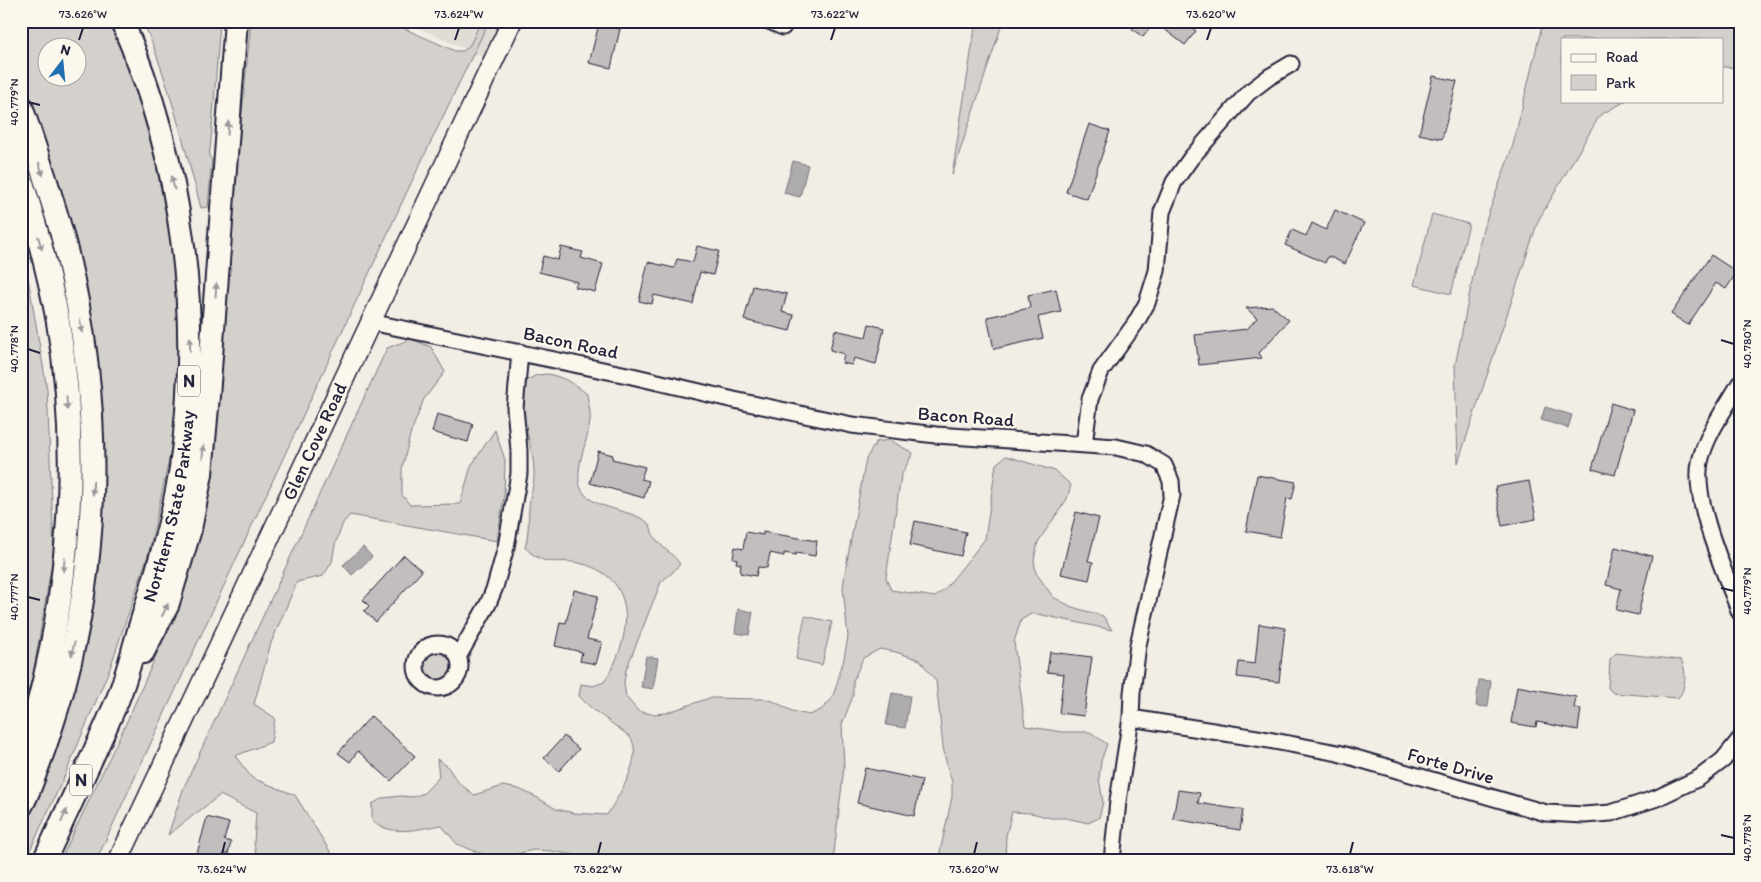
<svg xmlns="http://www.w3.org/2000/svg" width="1761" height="882" viewBox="0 0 1761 882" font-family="Itim,sans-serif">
  <rect width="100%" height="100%" fill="#f2eee5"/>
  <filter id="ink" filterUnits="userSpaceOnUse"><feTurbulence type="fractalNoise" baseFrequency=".02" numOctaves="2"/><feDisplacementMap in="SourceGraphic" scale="10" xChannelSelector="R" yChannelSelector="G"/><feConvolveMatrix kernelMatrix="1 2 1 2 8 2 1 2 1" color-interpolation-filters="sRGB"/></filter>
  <g filter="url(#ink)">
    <polygon fill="#e0dcd6" points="404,21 504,21 487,59"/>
    <g fill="#d4d1cc" stroke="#7b7a84" fill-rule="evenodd">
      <path d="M21,21H110L124,56L150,136L172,242L179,337L173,441L149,552L110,668L65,775L25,861H21V823L42,778L86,644L99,570L104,494L103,415L96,340L76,250L21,72ZM48,48H78V78H48Z"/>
      <path d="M143,21H220L211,141L209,157L212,159L208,207L201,208C184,145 169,81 143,21Z"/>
      <polygon points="251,21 387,21 455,51 463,51 470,45 481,21 489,21 412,181 96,861 60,861 127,721 162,642 185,571 233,204"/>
      <polygon points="976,21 1003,21 952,175"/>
      <polygon points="1543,21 1740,21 1740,68 1722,67 1722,39 1562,39 1562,101 1626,101 1600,115 1538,221 1458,463 1455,366 1482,232 1513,145"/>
      <polygon points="1432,214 1469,224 1451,294 1414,285"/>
      <polygon points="21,237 47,389 54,551 32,681 21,713"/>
      <polygon points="411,339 431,347 445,372 424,399 410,435 402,469 402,495 410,505 460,504 471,466 495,430 505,460 504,496 497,541 350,515 343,523 335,545 332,562 323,576 297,582 271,643 254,704 275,718 271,742 235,756 252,778 295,795 336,861 257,861 254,843 256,813 220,795 168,835 184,787 387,348"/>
      <path d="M548,374C563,377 575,384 587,394C588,403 591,412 590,421C588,441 577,461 579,481C582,511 631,507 648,523C652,526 651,532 654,536C661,548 673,553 680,564L673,572L661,582L626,670L624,683L626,697L638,711L652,714L666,713L709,698L762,699L773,701L792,711L809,715L821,710L831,700L835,690L839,676V671L843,663L848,637L843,588L845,572L866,459L876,442L889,440L913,453L901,476L886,578L891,590L935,597L945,589L985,539L996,464L1006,456L1055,471L1071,485L1067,499L1038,542L1034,560L1036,573L1053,597L1072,607L1103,616L1112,630L1033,613L1021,620L1014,642L1025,726L1062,732H1090L1107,744L1101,761L1099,778L1103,802L1099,818L1088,823L1066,818H1051L1031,813L1012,812L1006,836L1005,861H938L952,797V782L947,766L943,747L936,681L920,660L896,652L880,649L863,658L853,681V696L842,724L844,767L833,861H583L575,855L551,851L533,850L500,858L482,854L457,844L441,825C418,829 392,837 372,821V804L383,798L401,796L413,797L424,793L439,777L437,759L447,766L458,782L474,795L503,786L519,789L538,798L556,809L574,813L607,815C617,798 645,757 630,737C627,734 622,731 618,728C604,717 590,709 579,696L581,684L593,686L604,682C630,643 642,580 583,564C557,557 549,570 525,548C529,533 528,524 529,509C529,497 535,484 534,471C533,440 515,412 527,380L537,375Z"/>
      <polygon points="805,616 832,622 822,665 796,659"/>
      <circle cx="438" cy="666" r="15"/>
      <path d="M1616,653L1681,660C1687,670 1686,690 1678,698L1613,693L1608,688L1610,659Z"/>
    </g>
    <g fill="#aeabad" stroke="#76747f">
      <polygon points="793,161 808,165 800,197 784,193"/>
      <polygon points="1545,407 1572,415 1568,428 1541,420"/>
      <polygon points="363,547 372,557 352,575 343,565"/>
      <polygon points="738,609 753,612 749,635 735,633"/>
      <polygon points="646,656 658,658 653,689 641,687"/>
      <polygon points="1479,680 1491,681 1488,707 1476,706"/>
      <polygon points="892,693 910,696 905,728 886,725"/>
    </g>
    <g fill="#c2bebe" stroke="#22223b">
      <polygon points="1139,21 1182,21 1196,31 1185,45 1155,22 1143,37 1132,29"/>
      <polygon points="599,24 620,29 611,68 589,63"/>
      <polygon points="1433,76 1457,81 1442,139 1419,134"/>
      <polygon points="1089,124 1110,131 1087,199 1066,192"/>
      <polygon points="1335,210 1364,223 1345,264 1328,256 1325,263 1285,245 1292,230 1306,236 1312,223 1326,230"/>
      <polygon points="697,246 719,251 713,275 700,272 693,304 654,295 652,304 639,301 648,262 674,268 677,259 693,262"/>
      <polygon points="561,247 583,252 581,258 603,264 595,292 575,287 577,282 539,272 543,256 558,260"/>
      <polygon points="1711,255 1737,272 1726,289 1716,283 1688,325 1671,314"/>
      <polygon points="753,286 787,294 782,312 794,315 790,331 744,320"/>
      <polygon points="1056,289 1061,312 1038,317 1043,338 994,349 987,317 1030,308 1028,295"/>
      <polygon points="1272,306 1289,320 1259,353 1262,358 1199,365 1195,335 1247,329 1257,318 1246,308"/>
      <polygon points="869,324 884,328 876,364 854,358 852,365 842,363 844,354 830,350 835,330 866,337"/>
      <polygon points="1611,403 1633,410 1615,475 1592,469"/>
      <polygon points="437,414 473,424 468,442 432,432"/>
      <polygon points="598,451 613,455 612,459 645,467 641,479 649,481 644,498 590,483"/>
      <polygon points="1257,475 1296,482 1292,499 1287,498 1280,537 1246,531"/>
      <polygon points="1529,481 1536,519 1502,526 1495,487"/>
      <polygon points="1076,512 1099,518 1088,561 1093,562 1089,580 1061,574"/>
      <polygon points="915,521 966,532 961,556 910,545"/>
      <polygon points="746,532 763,535 763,532 817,541 815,556 796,553 796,555 784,553 784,556 770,553 767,568 758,567 756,576 740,573 741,564 736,563 737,559 733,558 735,547 743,549"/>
      <polygon points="1615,547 1652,556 1638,615 1616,610 1621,589 1606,585"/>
      <polygon points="404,555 422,571 376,622 364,611 369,606 363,600"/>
      <polygon points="574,590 598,596 587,639 602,642 596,664 580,661 582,652 555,646 560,622 566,623"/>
      <polygon points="1259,624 1285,628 1279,682 1237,677 1239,662 1255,664"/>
      <polygon points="1050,652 1092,657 1084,716 1059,713 1064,674 1047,672"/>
      <polygon points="1517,686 1576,697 1574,708 1581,709 1578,730 1537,722 1536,727 1511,723"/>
      <polygon points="371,716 415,756 391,781 358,751 350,762 338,753"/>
      <polygon points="564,736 579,749 559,771 544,758"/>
      <polygon points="865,768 922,780 914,816 857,803"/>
      <polygon points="1178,790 1200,793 1198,803 1243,810 1240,830 1173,819"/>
      <polygon points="207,817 229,823 224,840 231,842 228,854 224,854 222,861 195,861"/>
    </g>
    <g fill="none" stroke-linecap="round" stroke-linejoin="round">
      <defs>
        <g id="minor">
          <polyline points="769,21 783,27"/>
          <polyline points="370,322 632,376 734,400 852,425 936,435 1116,447 1146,454 1164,465 1171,481 1172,495 1138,645 1132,693 1131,718 1118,801 1112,861"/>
          <path d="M1740,383C1726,408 1706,434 1700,462C1692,501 1726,575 1740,613"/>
          <polyline points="1084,444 1090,399 1101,371 1135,324 1147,303 1157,271 1162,212 1174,182 1191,158 1248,93 1269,77 1291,64"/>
          <circle cx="438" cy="666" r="22"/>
          <polyline points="458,657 488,604 495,587 506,547 519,474 519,450 515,408 520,352"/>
          <polyline points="1131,718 1263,739 1338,753 1546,813 1584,815 1611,813 1657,798 1699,778 1723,760 1740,739"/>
        </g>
        <polyline id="major" points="118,861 512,21"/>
        <g id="highway">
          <path d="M21,106C37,155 55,204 67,254C101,395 102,545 64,685C56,713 47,741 37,768C32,781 28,795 21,806"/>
          <path d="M21,179C36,226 49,273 58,322C83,469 67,622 21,763"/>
          <polyline points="143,652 167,606 190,529 201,474 208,396 236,21"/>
          <path id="s1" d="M44,861C68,808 94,755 117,701C128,674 134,645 143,617C158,569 173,519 181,468C202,317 183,162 122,21"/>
        </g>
      </defs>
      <use href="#minor" stroke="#22223b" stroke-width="19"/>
      <use href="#major" stroke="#22223b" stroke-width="22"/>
      <use href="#highway" stroke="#22223b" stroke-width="26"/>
      <use href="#minor" stroke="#fbf7ec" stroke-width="15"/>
      <use href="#major" stroke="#fbf7ec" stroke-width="19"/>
      <use href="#highway" stroke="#fbf7ec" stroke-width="22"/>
    </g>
    <defs><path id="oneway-solid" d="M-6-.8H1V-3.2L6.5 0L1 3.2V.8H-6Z" transform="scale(1.25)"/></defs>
    <g fill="#99979c">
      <use href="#oneway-solid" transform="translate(228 128) rotate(-86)"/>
      <use href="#oneway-solid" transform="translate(41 169) rotate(72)"/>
      <use href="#oneway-solid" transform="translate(173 183) rotate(-103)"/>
      <use href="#oneway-solid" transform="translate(40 243) rotate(74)"/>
      <use href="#oneway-solid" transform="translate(216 290) rotate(-86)"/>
      <use href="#oneway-solid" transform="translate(81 326) rotate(81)"/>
      <use href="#oneway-solid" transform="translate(190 344) rotate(-90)"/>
      <use href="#oneway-solid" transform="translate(67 403) rotate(86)"/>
      <use href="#oneway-solid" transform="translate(203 452) rotate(-84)"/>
      <use href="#oneway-solid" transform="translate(93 488) rotate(90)"/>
      <use href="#oneway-solid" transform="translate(64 565) rotate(96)"/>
      <use href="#oneway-solid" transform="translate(165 610) rotate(-64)"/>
      <use href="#oneway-solid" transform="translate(73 649) rotate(102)"/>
      <use href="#oneway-solid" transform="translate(64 816) rotate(-66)"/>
    </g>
  </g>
  <path fill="none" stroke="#22223b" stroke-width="2" d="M79,40L83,28M455,40L459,28M831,40L835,28M1207,40L1211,28M28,102L40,105M1721,340L1734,344M28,349L40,353M1721,588L1734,591M28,597L40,600M1721,835L1734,838M222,854L225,842M598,854L601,842M974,854L977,842M1350,854L1353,842"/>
  <g text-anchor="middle" stroke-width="4.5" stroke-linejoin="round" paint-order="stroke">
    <g fill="#fbf7ec" stroke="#636270" stroke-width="1">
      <rect x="178" y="365.5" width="22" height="31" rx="4"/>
      <rect x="70" y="764.5" width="22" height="31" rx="4"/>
    </g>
    <g font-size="18" font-weight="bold" fill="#22223b">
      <text x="189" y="387">N</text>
      <text x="81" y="786">N</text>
    </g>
    <g font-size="19" fill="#22223b" stroke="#fbf7ec">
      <text transform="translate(571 342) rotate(12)" y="7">Bacon Road</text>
      <text transform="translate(966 416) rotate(4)" y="7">Bacon Road</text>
      <text transform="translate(314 441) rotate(-65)" y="7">Glen Cove Road</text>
      <text dy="7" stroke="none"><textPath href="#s1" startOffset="378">Northern State Parkway</textPath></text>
      <text transform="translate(1451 765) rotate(16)" y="7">Forte Drive</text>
    </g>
  </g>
  <rect width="1761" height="882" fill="none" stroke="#fbf7ec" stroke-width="55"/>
  <rect x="1561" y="38" width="162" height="65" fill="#fbf7ec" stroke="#a4a2a5"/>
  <rect x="1571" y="54" width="25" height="8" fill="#fbf7ec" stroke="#a4a2a5"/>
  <text x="1606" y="62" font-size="15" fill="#22223b">Road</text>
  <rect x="1571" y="75" width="25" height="15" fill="#d4d1cc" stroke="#a4a2a5"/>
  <text x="1606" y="88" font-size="15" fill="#22223b">Park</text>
  <g transform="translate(62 62) rotate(16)"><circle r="24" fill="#fbf7ec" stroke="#a4a2a5"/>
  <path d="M0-4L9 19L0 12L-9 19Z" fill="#1f6fb2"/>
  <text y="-8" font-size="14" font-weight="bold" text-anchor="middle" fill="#22223b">N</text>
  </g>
  <rect x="28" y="28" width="1706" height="826" fill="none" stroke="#22223b" stroke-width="2"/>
  <g font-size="12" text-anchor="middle" fill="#22223b">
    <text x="83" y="18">73.626°W</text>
    <text x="459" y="18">73.624°W</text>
    <text x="835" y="18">73.622°W</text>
    <text x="1211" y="18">73.620°W</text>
    <text transform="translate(14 102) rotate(-90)" y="4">40.779°N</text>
    <text transform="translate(1747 344) rotate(-90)" y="4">40.780°N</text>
    <text transform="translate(14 349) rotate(-90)" y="4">40.778°N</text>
    <text transform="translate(1747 591) rotate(-90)" y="4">40.779°N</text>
    <text transform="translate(14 597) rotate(-90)" y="4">40.777°N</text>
    <text transform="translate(1747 838) rotate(-90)" y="4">40.778°N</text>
    <text x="222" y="873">73.624°W</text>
    <text x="598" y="873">73.622°W</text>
    <text x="974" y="873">73.620°W</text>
    <text x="1350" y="873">73.618°W</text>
  </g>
</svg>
